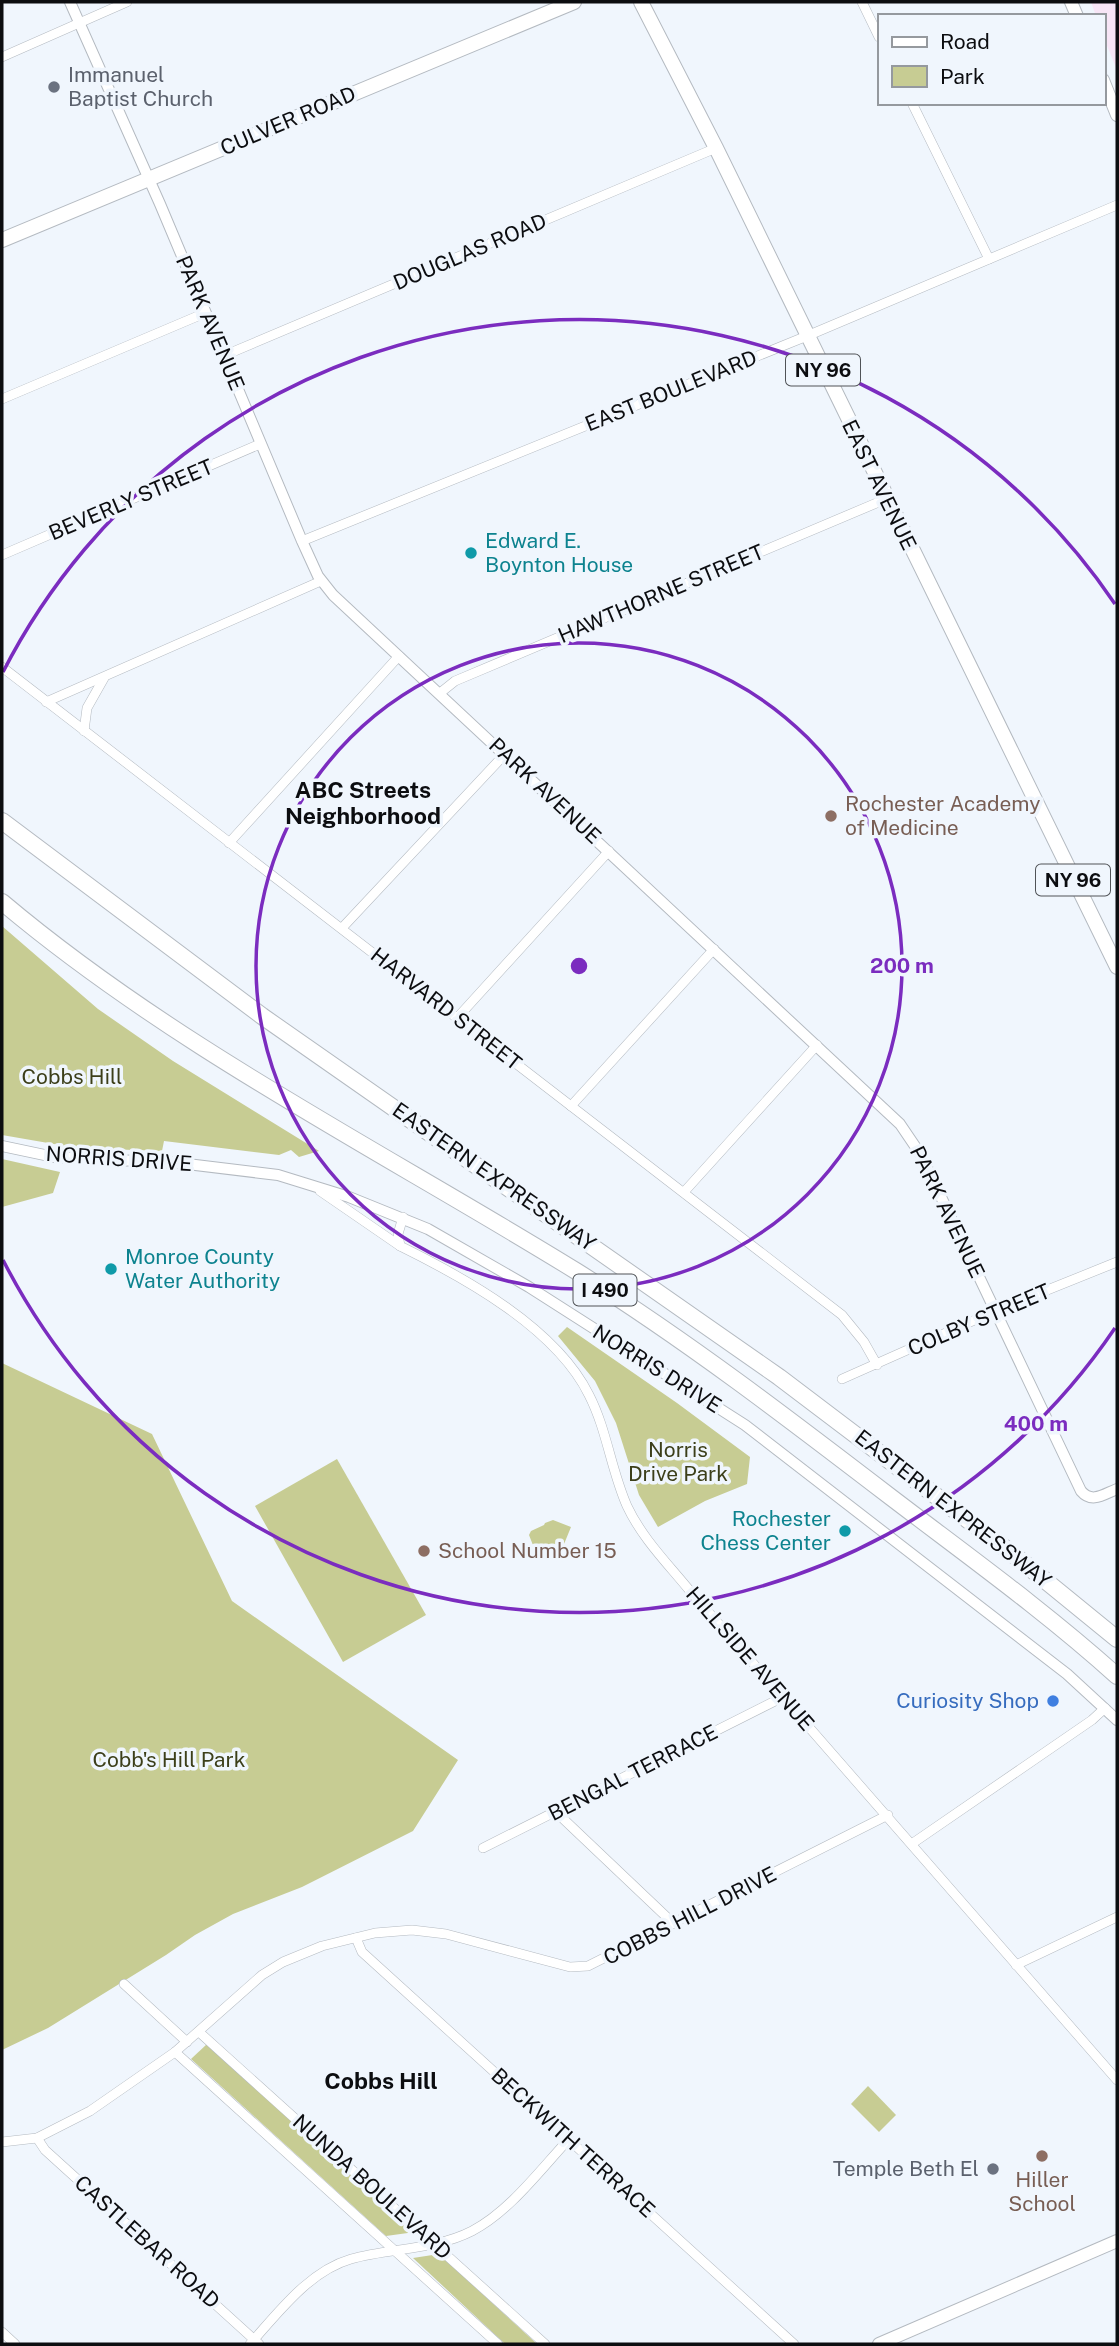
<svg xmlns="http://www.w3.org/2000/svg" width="1119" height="2346" viewBox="0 0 1119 2346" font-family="'Public Sans',sans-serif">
  <rect width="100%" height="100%" fill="#f0f6fd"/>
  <polygon fill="#f7e5f6" points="1091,2 1117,2 1117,70 1103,36 1103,16 1096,16"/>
  <g fill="#c7cc93">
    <polygon points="2,926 98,1009 173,1061 319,1151 299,1157 291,1150 279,1155 164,1141 162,1151 77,1148 2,1135"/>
    <polygon points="2,1159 60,1172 53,1193 2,1207"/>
    <polygon points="567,1327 677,1403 750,1457 747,1484 705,1501 658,1527 639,1495 616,1423 595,1381 558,1336"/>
    <polygon points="2,1363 152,1434 232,1601 458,1760 413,1831 302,1887 233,1914 195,1935 166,1955 48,2028 2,2050"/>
    <polygon points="337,1459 426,1615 343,1662 255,1506"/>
    <polygon points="553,1520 571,1527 562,1549 541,1560 538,1558 529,1535 531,1531 544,1525 545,1523"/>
    <polygon points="207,2044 415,2232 386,2236 191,2059"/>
    <polygon points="868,2086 896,2115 879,2132 851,2104"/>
    <polygon points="439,2254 537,2344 505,2344 413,2258"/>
  </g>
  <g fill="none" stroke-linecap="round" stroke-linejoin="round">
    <defs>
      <g id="minor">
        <polyline points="862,2 879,37"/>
        <polyline points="2,57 127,2"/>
        <polyline points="912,103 989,259"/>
        <polyline points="223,356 716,148"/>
        <polyline points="2,399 205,313"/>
        <polyline points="302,541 807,336 1117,205"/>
        <polyline points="2,555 260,444"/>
        <polyline points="2,667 842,1315 864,1342 877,1365"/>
        <polyline points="440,693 455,681 886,499"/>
        <polyline points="46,702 321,581"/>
        <polyline points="84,731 87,708 104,678"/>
        <polyline points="229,843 399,656"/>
        <polyline points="342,928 505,754"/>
        <polyline points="457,1018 609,851"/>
        <polyline points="571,1106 714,949"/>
        <polyline points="320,1191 400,1246"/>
        <polyline points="684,1192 817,1045"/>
        <path d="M403,1217L398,1234L400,1246C465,1278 556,1328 589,1395C607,1430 611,1470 627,1506C642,1538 668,1564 690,1591L1117,2080"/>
        <polyline points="842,1379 995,1311 1117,1262"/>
        <polyline points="556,1812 674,1924"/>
        <polyline points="913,1843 1092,1720 1105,1708"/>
        <polyline points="483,1848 783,1697"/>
        <polyline points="356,1938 362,1952 794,2344"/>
        <polyline points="1016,1965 1117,1917"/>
        <polyline points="124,1984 187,2042"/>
        <polyline points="199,2032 545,2344"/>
        <polyline points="175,2052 498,2344"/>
        <polyline points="37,2138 45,2150 259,2344"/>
        <polyline points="2,2142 37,2138 90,2111 175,2052 262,1975 283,1962 322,1946 375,1933 412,1930 446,1934 570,1967 588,1966 888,1815"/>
        <polyline points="2,2332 15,2344"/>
        <path d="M250,2344C278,2313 309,2271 351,2259C390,2248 435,2250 472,2231C510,2211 540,2170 569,2139"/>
      </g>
      <g id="tertiary">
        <path d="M70,2L160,204L302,541L318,576L333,595L900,1124L921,1155L1081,1491C1092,1504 1104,1494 1117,1489"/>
        <polyline points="2,1146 54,1157 179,1163 278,1175 349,1197 428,1229 529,1287 745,1425 1067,1674 1117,1720"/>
      </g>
      <g id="secondary">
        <polyline points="1071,2 1077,16"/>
        <polyline points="1103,80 1117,115"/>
        <polyline points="879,2344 1117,2241"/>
      </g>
      <g id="primary">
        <polyline points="641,2 716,148 1117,967"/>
        <polyline points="2,240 574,2"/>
      </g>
      <g id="motorway">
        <polyline points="2,821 262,1016 779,1377 1014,1555 1117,1639"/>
        <path d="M2,902C174,1047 385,1153 576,1271C686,1340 789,1419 892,1498C968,1556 1046,1612 1117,1676"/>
      </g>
    </defs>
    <use href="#minor" stroke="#b4bac1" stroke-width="10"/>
    <use href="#tertiary" stroke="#b4bac1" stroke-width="12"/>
    <use href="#secondary" stroke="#b4bac1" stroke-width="14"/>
    <use href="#primary" stroke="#b4bac1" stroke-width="16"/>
    <use href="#motorway" stroke="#b4bac1" stroke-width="18"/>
    <use href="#minor" stroke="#fff" stroke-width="9"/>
    <use href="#tertiary" stroke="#fff" stroke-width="10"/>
    <use href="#secondary" stroke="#fff" stroke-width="12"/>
    <use href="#primary" stroke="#fff" stroke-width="14"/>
    <use href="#motorway" stroke="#fff" stroke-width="16"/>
  </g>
  <g fill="none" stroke="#7b2cbf" stroke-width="3.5">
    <circle cx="579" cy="966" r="323"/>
    <path d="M1115 1328A647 647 0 0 1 3 1260M3 672A647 647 0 0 1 1115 604"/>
  </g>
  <g fill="#6b7280" stroke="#f0f6fd" stroke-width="2.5">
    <circle cx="54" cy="87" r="7"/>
    <circle cx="993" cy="2169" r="7"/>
  </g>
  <g fill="#0f9aa8" stroke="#f0f6fd" stroke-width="2.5">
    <circle cx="471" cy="553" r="7"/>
    <circle cx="111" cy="1269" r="7"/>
    <circle cx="845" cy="1531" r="7"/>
  </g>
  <g fill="#8d6e63" stroke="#f0f6fd" stroke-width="2.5">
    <circle cx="831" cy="816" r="7"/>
    <circle cx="424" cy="1551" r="7"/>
    <circle cx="1042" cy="2156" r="7"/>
  </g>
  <circle fill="#3f7fe0" stroke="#f0f6fd" stroke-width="2.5" cx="1053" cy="1701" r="7"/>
  <g text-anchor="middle" stroke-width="7" stroke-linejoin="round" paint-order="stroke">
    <g fill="#f0f6fd" stroke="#505357" stroke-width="2">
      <rect x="786" y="354.5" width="74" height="31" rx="5"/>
      <rect x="1036" y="864.5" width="74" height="31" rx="5"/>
      <rect x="573.5" y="1274.5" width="63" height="31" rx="5"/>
    </g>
    <g font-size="19" font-weight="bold" fill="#0c0d10">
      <text x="823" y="377">NY 96</text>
      <text x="1073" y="887">NY 96</text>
      <text x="605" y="1297">I 490</text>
    </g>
    <g font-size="21" fill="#5b616d" stroke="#f0f6fd" text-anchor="start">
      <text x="68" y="82">Immanuel<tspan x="68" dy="24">Baptist Church</tspan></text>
      <text x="979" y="2176" text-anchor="end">Temple Beth El</text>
    </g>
    <g font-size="21" fill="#0c0d10" stroke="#f0f6fd">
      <text transform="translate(288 121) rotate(-23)" y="7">CULVER ROAD</text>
      <text transform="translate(470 252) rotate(-23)" y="7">DOUGLAS ROAD</text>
      <text transform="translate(210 323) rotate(67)" y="7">PARK AVENUE</text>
      <text transform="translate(671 391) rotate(-22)" y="7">EAST BOULEVARD</text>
      <text transform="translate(879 485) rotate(64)" y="7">EAST AVENUE</text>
      <text transform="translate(131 500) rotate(-23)" y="7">BEVERLY STREET</text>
      <text transform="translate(661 594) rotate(-23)" y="7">HAWTHORNE STREET</text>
      <text transform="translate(545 791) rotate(43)" y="7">PARK AVENUE</text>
      <text transform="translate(446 1009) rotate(38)" y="7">HARVARD STREET</text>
      <text transform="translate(119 1159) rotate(4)" y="7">NORRIS DRIVE</text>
      <text transform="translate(494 1177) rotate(35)" y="7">EASTERN EXPRESSWAY</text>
      <text transform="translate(947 1212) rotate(64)" y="7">PARK AVENUE</text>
      <text transform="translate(979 1320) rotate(-23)" y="7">COLBY STREET</text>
      <text transform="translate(657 1369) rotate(32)" y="7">NORRIS DRIVE</text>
      <text transform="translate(953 1509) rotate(38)" y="7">EASTERN EXPRESSWAY</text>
      <text transform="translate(750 1659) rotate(49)" y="7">HILLSIDE AVENUE</text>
      <text transform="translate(633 1773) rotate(-27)" y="7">BENGAL TERRACE</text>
      <text transform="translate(690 1916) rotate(-27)" y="7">COBBS HILL DRIVE</text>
      <text transform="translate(573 2143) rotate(42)" y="7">BECKWITH TERRACE</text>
      <text transform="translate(372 2187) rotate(42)" y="7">NUNDA BOULEVARD</text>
      <text transform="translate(147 2242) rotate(42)" y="7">CASTLEBAR ROAD</text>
    </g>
    <g font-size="21" fill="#0d838f" stroke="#f0f6fd" text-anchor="start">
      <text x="485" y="548">Edward E.<tspan x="485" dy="24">Boynton House</tspan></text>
      <text x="125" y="1264">Monroe County<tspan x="125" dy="24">Water Authority</tspan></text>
      <text x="831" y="1526" text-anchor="end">Rochester<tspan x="831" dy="24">Chess Center</tspan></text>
    </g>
    <g font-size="21" fill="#785e54" stroke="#f0f6fd" text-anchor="start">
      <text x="845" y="811">Rochester Academy<tspan x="845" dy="24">of Medicine</tspan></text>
      <text x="438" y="1558">School Number 15</text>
      <text x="1042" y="2187" text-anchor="middle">Hiller<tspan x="1042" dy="24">School</tspan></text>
    </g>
    <g font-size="21" fill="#3c3f1a" stroke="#f0f6fd">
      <text x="72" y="1084">Cobbs Hill</text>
      <text x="678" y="1457">Norris<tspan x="678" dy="24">Drive Park</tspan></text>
      <text x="169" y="1767">Cobb's Hill Park</text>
    </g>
    <g font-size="21" fill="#366cbe" stroke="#f0f6fd" text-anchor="end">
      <text x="1039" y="1708">Curiosity Shop</text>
    </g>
    <g font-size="23" font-weight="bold" fill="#0c0d10" stroke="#f0f6fd">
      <text x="363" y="798">ABC Streets<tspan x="363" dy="26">Neighborhood</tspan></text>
      <text x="381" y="2089">Cobbs Hill</text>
    </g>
  </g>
  <circle cx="579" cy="966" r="10" fill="#7b2cbf" stroke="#f0f6fd" stroke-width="3.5"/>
  <g font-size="21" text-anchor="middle" font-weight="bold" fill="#7b2cbf" stroke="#f0f6fd" stroke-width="7" stroke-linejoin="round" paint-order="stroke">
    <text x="902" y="973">200 m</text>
    <text x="1036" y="1431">400 m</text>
  </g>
  <rect width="1119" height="2346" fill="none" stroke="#0c0d10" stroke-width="7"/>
  <rect x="878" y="14" width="228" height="91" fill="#f0f6fd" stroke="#95999e" stroke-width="2"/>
  <rect x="892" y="37" width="35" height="10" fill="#ffffff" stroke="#95999e" stroke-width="2"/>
  <text x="940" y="49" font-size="21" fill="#0c0d10">Road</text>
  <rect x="892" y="66" width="35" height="21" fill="#c7cc93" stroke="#95999e" stroke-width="2"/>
  <text x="940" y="84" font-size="21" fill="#0c0d10">Park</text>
</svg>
